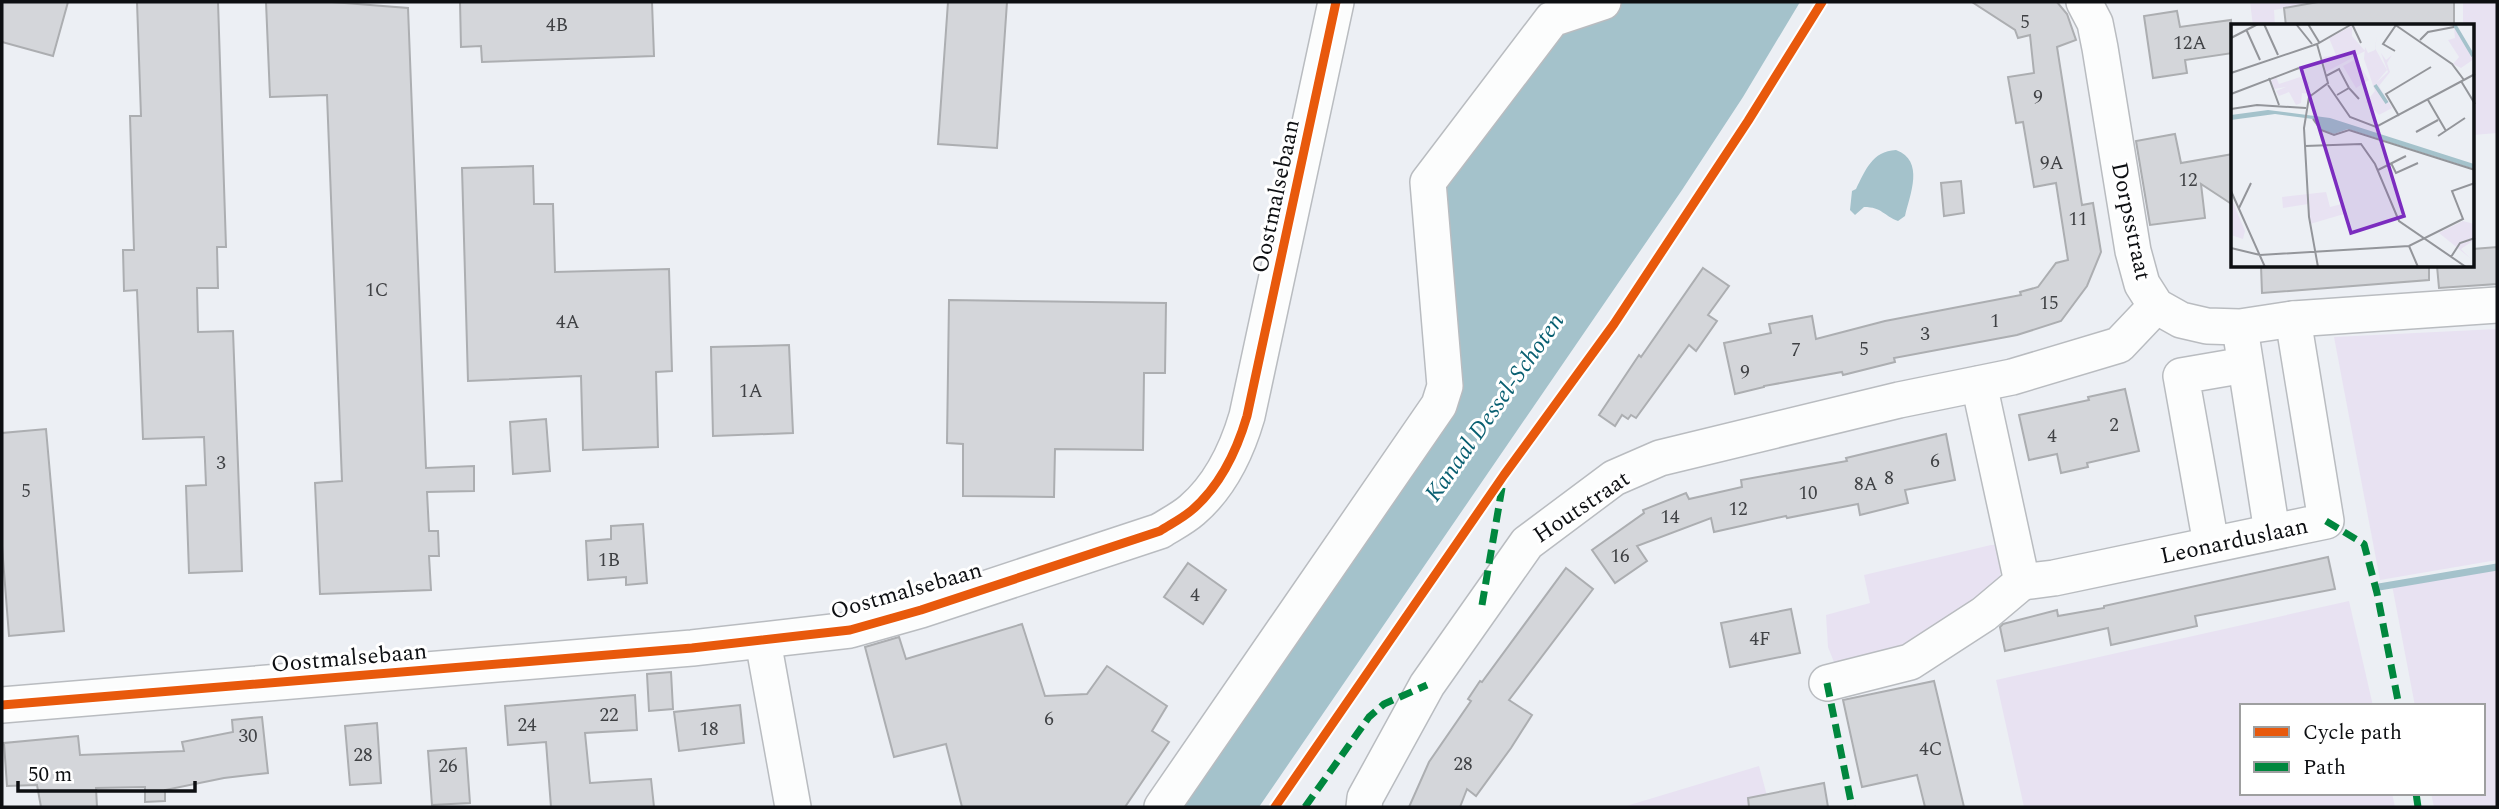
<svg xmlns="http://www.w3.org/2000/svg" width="2499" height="809" viewBox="0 0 2499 809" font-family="Spectral,serif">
  <rect width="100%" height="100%" fill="#eceff4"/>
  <g fill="#e8e2f2">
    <polygon points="2250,2 2317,2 2274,10 2275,26 2253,26"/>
    <polygon points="2463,2 2497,2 2497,133 2473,135 2473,26 2463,26"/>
    <polygon points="2497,329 2497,560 2380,580 2334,337"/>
    <polygon points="1991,545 1997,545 2011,571 2000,571 2001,589 1908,651 1840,665 1834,662 1828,647 1826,615 1870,603 1864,575"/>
    <polygon points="2497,567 2497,807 2434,807 2431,793 2483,793 2483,706 2415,706 2392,585"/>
    <polygon points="2349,601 2373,706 2242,706 2242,793 2392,793 2395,807 2024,807 1996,680"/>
    <polygon points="1759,766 1770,807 1623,807"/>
  </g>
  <g fill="#a4c2cb">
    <polygon points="1623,2 1800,2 1743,97 1682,190 1259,807 1171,807 1453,394 1439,179 1556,24"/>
    <path d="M1896,150C1925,161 1910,194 1905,216L1898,221C1884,216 1882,207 1864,207L1855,215L1850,210L1852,191L1856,189C1865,171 1872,151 1896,150Z"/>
  </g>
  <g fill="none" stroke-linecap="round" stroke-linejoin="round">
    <polyline stroke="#a4c2cb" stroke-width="7" points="2379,587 2497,567"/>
  </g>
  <g fill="#d4d6da" stroke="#acaeb1" stroke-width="2">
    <polygon points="2,2 68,2 53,56 2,42"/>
    <polygon points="137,2 218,2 226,247 217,247 218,288 197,288 198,332 233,331 242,571 189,573 186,486 206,485 204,437 143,439 137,290 124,291 123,250 134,250 130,116 141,116"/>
    <polygon points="266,2 332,2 408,8 426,468 474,466 474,491 427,492 429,531 438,531 439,556 429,556 431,590 320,594 315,483 342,481 327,95 270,97"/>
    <polygon points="460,2 652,2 654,56 482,62 481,46 461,47"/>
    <polygon points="948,2 1007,2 997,148 938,144"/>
    <polygon points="1972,2 2057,2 2067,14 2076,40 2057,47 2082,205 2093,203 2101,252 2087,286 2061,321 2017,335 1894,358 1895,362 1843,375 1842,372 1764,386 1764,387 1735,394 1724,343 1771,333 1769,324 1812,316 1816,339 1885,321 2021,295 2020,292 2038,287 2056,263 2068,260 2056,183 2034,187 2023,122 2016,123 2008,77 2034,73 2030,35 2018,38 2015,30"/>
    <polygon points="2318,2 2454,2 2454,26 2286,26 2284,8"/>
    <polygon points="2177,11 2180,27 2231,20 2233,53 2185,60 2187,73 2153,78 2144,16"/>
    <polygon points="2175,134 2181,163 2233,154 2233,205 2201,184 2205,218 2150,225 2136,141"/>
    <polygon points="533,166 534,204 553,204 555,272 669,269 672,371 656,372 658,447 583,450 581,376 468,381 462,168"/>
    <polygon points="1961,181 1964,213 1944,216 1941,183"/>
    <polygon points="2497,247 2497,284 2439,288 2437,266 2473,266 2473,249"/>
    <polygon points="2261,266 2429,266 2429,280 2262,293"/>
    <polygon points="1703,268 1729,286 1708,315 1717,321 1696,351 1689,345 1636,418 1631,415 1628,419 1622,415 1615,426 1599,415 1639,355 1641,357"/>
    <polygon points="949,300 1166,303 1165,373 1144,373 1143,450 1055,449 1054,497 963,496 963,444 947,443"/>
    <polygon points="789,345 793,433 713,436 711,347"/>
    <polygon points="2125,389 2139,451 2087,463 2088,467 2061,473 2057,454 2029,460 2019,415 2089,400 2088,397"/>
    <polygon points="546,419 550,471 513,474 510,422"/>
    <polygon points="46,429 64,631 9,636 2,546 2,433"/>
    <polygon points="1946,434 1955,480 1905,490 1908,503 1860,515 1858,504 1787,518 1786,516 1714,532 1711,518 1637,546 1647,561 1615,583 1592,550 1644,513 1643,510 1686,493 1689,499 1742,487 1741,480 1847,461 1846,458"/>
    <polygon points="643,524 647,583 626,585 626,577 588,580 586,541 611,539 611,526"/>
    <polygon points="2328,557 2335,589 2195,616 2197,626 2111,645 2108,628 2005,651 2000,627 2003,624 2057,610 2058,616 2104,608 2104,606"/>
    <polygon points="1188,563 1226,590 1203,624 1164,597"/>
    <polygon points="1566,568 1593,589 1509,700 1532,715 1511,748 1476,796 1467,789 1460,807 1409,807 1429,762 1471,701 1468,699 1480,681 1482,682"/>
    <polygon points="1791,609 1800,653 1730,667 1721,623"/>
    <polygon points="1022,624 1045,696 1087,694 1107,666 1167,706 1152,731 1169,742 1125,807 962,807 946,744 894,757 865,647 899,637 906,659"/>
    <polygon points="671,672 673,709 649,711 647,674"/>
    <polygon points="1934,681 1964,807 1925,807 1917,775 1862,787 1843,700"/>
    <polygon points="635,695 637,730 585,733 590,783 651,779 654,807 551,807 546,742 508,745 505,706"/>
    <polygon points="740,705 744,743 679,751 674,712"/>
    <polygon points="262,717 268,773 224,778 165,790 165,801 145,802 145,787 96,788 97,807 41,807 37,785 7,786 4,743 78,736 80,755 184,751 182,742 233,732 232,720"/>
    <polygon points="377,723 381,783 350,785 345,726"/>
    <polygon points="466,748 470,803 432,805 428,751"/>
    <polygon points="1824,783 1828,807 1749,807 1748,798"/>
  </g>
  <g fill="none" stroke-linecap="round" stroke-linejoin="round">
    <defs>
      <g id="minor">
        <polyline points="2084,2 2095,23 2100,48 2133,251 2142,284 2156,306 2181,320 2207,326 2240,327 2293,319 2497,305"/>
        <polyline points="2242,341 2272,532"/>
        <polyline points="2211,544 2181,376 2245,365"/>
        <polyline points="2022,582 2054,578 2326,521 2293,319"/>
        <polyline points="763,641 793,807"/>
        <polyline points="1827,683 1910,662 1984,614 2022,582 1979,384"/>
        <path d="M2,705L692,648L850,630L921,610L1160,531C1171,524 1183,518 1192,510C1220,486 1237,450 1247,416L1336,2"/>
        <polyline points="1162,807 1439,405 1445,386 1428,182 1552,19 1603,2"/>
        <polyline points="1364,807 1365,798 1427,685 1527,543 1614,478 1660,458 1899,400 2012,377 2119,345 2156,306"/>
      </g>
    </defs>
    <use href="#minor" stroke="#b9bcc0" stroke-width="38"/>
    <use href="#minor" stroke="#fcfdfd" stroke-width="35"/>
    <g stroke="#00873e" stroke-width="7" stroke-dasharray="14 7" stroke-linecap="butt">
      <polyline points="2326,521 2364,544 2377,593 2399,706"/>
      <polyline points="1482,605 1503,482"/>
      <polyline points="1827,683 1852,807"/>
      <polyline points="2416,793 2418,807"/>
      <polyline points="1305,807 1369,717 1384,704 1427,685"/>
    </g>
    <defs>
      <g id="cycleway">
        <path d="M2,705L692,648L850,630L921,610L1160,531C1171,524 1183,518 1192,510C1220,486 1237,450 1247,416L1336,2"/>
        <polyline points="1275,807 1504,475 1614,324 1748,121 1822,2"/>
      </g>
    </defs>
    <use href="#cycleway" stroke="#fff" stroke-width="13"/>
    <use href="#cycleway" stroke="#e8590c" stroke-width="9"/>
  </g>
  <g text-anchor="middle" stroke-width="6" stroke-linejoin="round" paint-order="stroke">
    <g font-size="19" fill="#3f4144">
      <text x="2025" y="28">5</text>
      <text x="557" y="31">4B</text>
      <text x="2190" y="49">12A</text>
      <text x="2038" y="103">9</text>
      <text x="2052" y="169">9A</text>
      <text x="2188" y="186">12</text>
      <text x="2078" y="225">11</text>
      <text x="377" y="296">1C</text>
      <text x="2049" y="309">15</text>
      <text x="1995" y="327">1</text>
      <text x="568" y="328">4A</text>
      <text x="1925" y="340">3</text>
      <text x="1864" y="355">5</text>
      <text x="1796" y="356">7</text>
      <text x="1745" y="378">9</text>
      <text x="751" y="397">1A</text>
      <text x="2114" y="431">2</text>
      <text x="2052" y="442">4</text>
      <text x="1935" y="467">6</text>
      <text x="221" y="469">3</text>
      <text x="1889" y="484">8</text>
      <text x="1866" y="490">8A</text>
      <text x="26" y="497">5</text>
      <text x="1808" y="499">10</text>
      <text x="1738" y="515">12</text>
      <text x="1670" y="523">14</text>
      <text x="1620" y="562">16</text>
      <text x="609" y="566">1B</text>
      <text x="1195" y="601">4</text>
      <text x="1760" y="645">4F</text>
      <text x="609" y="721">22</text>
      <text x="1049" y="725">6</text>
      <text x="527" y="731">24</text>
      <text x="709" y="735">18</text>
      <text x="248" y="742">30</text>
      <text x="1931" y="755">4C</text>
      <text x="363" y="761">28</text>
      <text x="1463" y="770">28</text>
      <text x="448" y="772">26</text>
    </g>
    <g font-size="23" fill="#0d0f12" stroke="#fff">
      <text transform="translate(1275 196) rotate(-78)" y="8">Oostmalsebaan</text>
      <text transform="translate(2132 221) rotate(78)" y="8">Dorpsstraat</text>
      <text transform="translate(1581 506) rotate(-34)" y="8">Houtstraat</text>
      <text transform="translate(2234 540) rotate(-12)" y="8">Leonarduslaan</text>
      <text transform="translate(906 590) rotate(-16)" y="8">Oostmalsebaan</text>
      <text transform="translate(349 657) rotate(-5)" y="8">Oostmalsebaan</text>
    </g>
    <g font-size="24" font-style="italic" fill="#095f71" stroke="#fff">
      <text transform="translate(1494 407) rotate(-55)" y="8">Kanaal Dessel-Schoten</text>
    </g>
  </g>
  <g transform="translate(2231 24)">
    <rect width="243" height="243" fill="#eceff4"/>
    <path d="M121,2V12L134,27L95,48L92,33L105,31L98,14ZM223,3L243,35L230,44L222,40L228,33L217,16L224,14ZM146,11L144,24L156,46L145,59L157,48L150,29L155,36L161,31L156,39L159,48L148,62L161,84L148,91L135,78L144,67L133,35L134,23L137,29L144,26ZM125,35L138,56L125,64L112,42ZM45,53L48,60L69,53L78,58V70L71,69L70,79L65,81L58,68L48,72L45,67L55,63L43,65L40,57ZM95,168L99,183L111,180L113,190L79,200L77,180L52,184L51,173ZM0,174L14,207L12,215L0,211ZM232,197L243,200V216L230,225L239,234L208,209Z" fill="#e8e2f2"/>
    <path d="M37,86L99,94L243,140V145L117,105L103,110L90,106L82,95L44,90L0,96V91Z" fill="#a4c2cb"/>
    <path fill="none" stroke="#a4c2cb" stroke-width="3.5" d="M223,0L242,32M144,61L156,79"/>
    <path fill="none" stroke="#93959a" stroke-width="2" d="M33,0L47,31M65,0L81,20M77,0L88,18M121,0L130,19M163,0L221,40L233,56M15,5L29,36M0,14L27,0M189,16L197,8L223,3M86,20L97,59L78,73L73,104L78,193L87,243M164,27L152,20L165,1M0,49L86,20L121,0M95,52L108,45L118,64M38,54L48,81M230,57L244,80M97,61L119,93L145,103L244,50M0,70L68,44M106,71L118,64L128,75M197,76L215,107M0,85L26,81L75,84M168,92L155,70L200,43M82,95L90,106L103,111L118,106L244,146M185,108L207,96M207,112L234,94M74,122L130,120L144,140L168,197L235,243M160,139L165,149L187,139M147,146L175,132M0,167L34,243M8,184L20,159M178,222L187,243M0,224L29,231L178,222L232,195L221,167L244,159M220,233L229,219L244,214"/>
    <path fill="#7b2cbf" fill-opacity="0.15" stroke="#7b2cbf" stroke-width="3.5" d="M123,28L173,192L120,209L70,44Z"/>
    <rect width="243" height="243" fill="none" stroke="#0d0f12" stroke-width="3.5"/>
  </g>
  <rect width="2499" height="809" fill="none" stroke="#0d0f12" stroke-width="7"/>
  <rect x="2240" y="704" width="245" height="91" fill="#ffffff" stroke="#9e9fa0" stroke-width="2"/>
  <rect x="2254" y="727" width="35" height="10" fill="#e8590c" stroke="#9e9fa0" stroke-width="2"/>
  <text x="2303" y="739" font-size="21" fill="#0d0f12">Cycle path</text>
  <rect x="2254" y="762" width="35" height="10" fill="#00873e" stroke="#9e9fa0" stroke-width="2"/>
  <text x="2303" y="774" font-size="21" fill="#0d0f12">Path</text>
  <path d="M18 781v10h177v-10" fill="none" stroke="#0d0f12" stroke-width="3.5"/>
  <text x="28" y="781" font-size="21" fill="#0d0f12" stroke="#ffffff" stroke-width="5" paint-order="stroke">50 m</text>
</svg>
